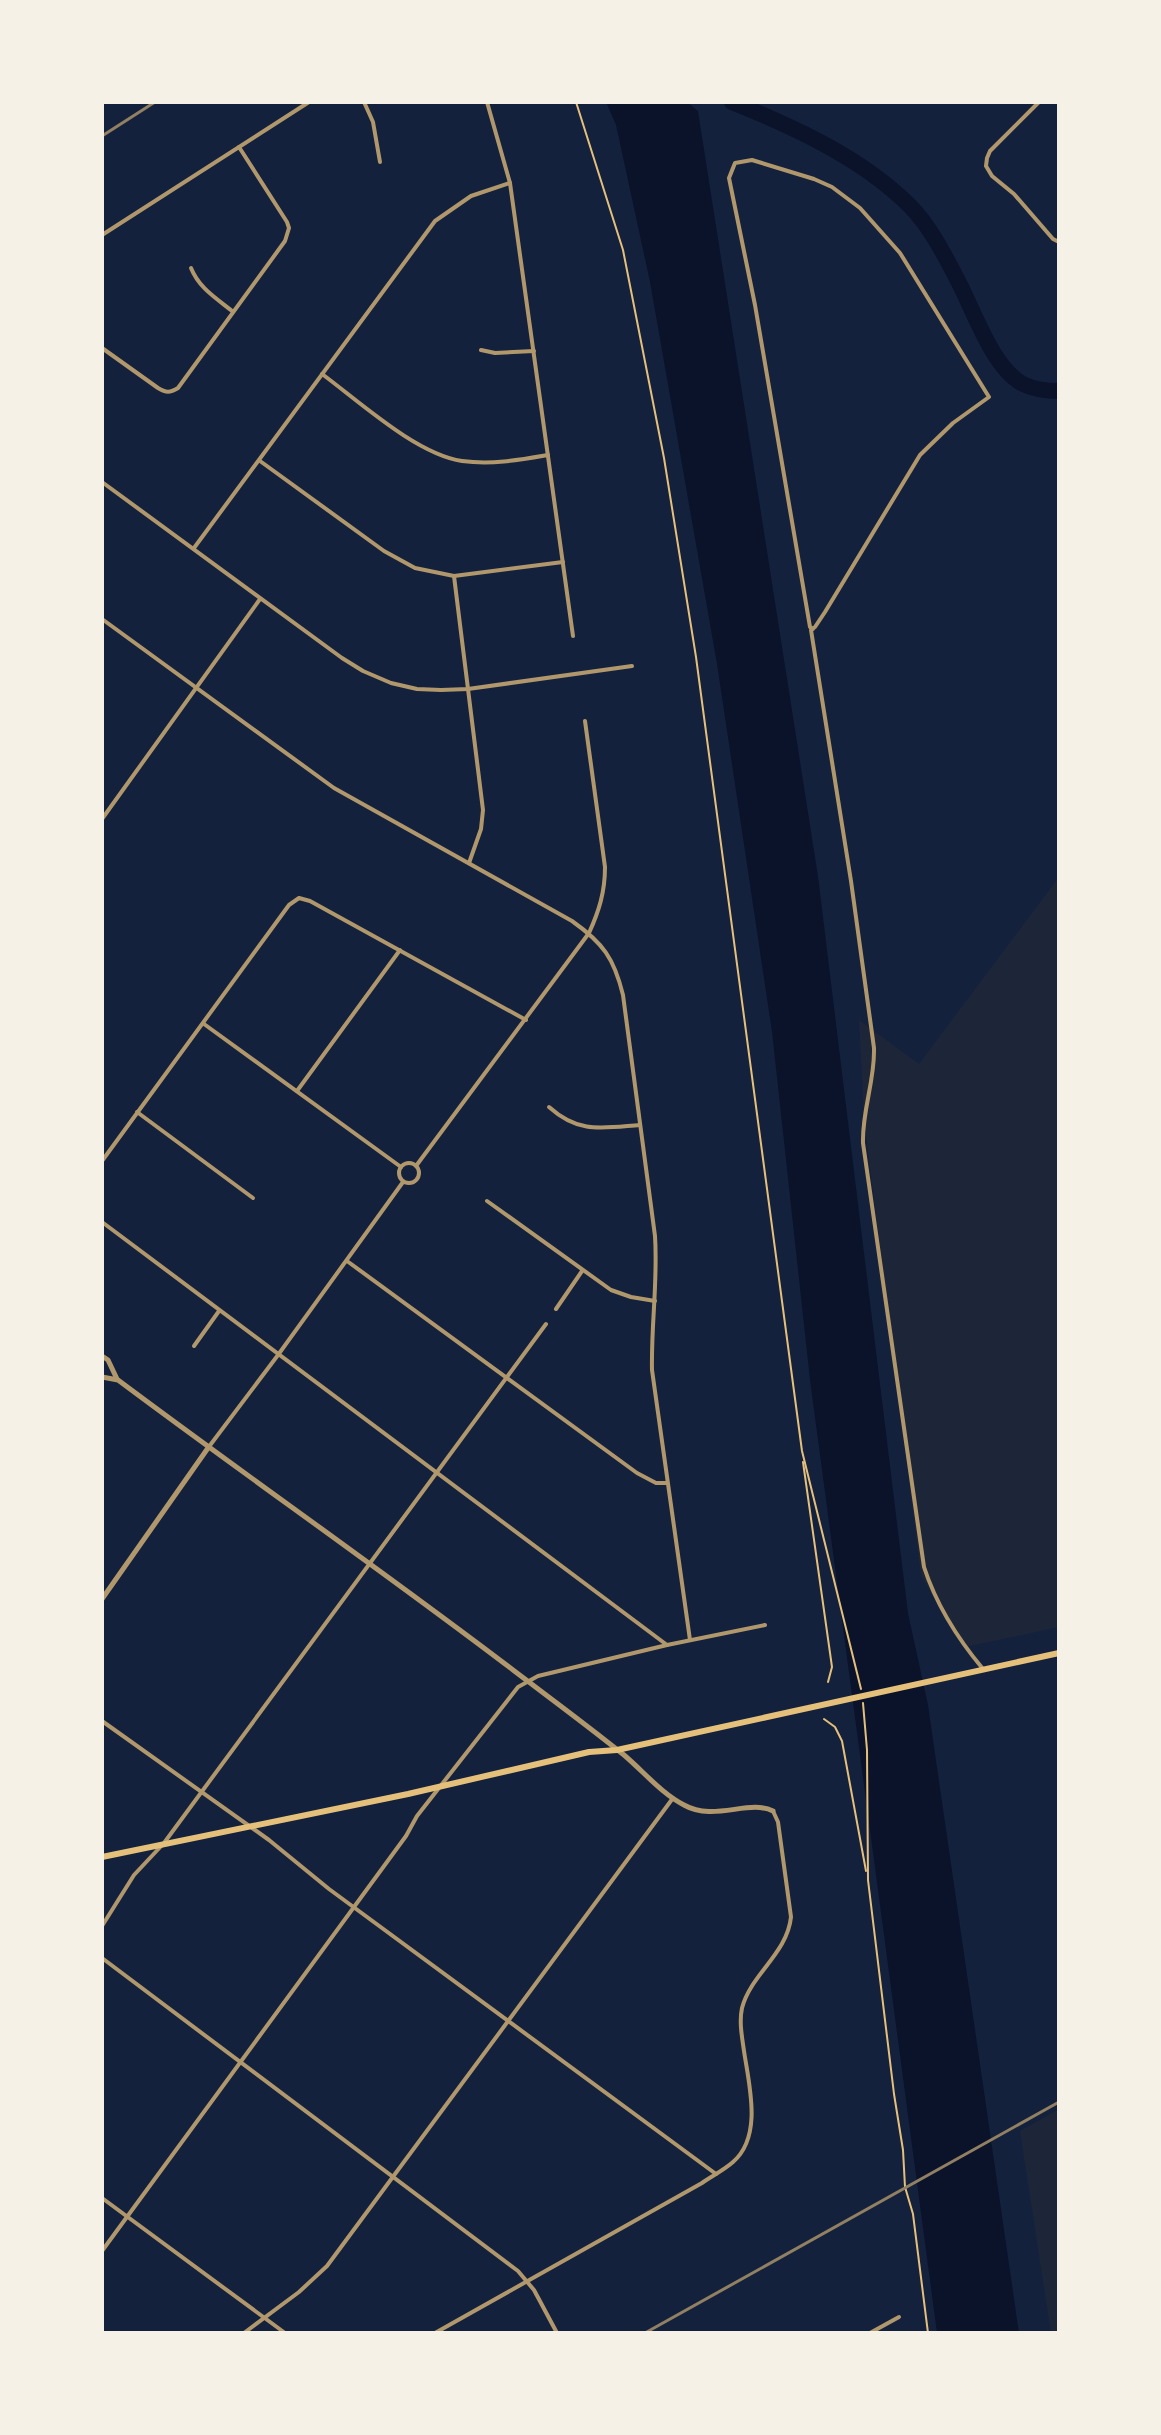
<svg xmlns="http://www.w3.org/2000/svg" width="1161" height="2435" viewBox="0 0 1161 2435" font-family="'Fira Sans Condensed',sans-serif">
  <rect width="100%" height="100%" fill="#14213d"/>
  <g fill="#1d2539">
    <polygon points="1059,877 1059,1627 965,1647 921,1576 864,1119 859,1020 919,1064"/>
    <polygon points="1059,2109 1059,2333 1051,2333 1020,2131"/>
  </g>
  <polygon fill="#0b132b" points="606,102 687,102 698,111 818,876 908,1613 928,1705 1019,2333 937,2333 810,1380 772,1032 717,664 650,282 616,125"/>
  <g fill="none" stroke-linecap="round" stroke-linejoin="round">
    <path stroke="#0b132b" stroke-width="16" d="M732,102C794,127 862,158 910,206C929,225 944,254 956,277C973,308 992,368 1023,384C1033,389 1048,391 1059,391"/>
    <g stroke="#e5c07b" stroke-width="2">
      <polyline points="576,102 623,250 664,458 696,657 802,1451 861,1689"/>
      <polyline points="803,1462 832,1667 828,1682"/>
      <polyline points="863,1703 867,1750 868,1880 894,2094 903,2150 905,2187 913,2214 928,2333"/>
      <polyline points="824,1719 835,1727 842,1741 866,1871"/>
    </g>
    <g stroke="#b1986c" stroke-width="4">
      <polyline points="364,102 373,122 380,162"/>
      <polyline points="487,102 510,183 573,636"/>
      <polyline points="1039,102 990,151 987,158 986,166 992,176 1014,194 1053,239 1059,242"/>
      <polyline points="102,235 309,102"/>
      <path d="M191,268C199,288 216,298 232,311"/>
      <path d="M102,348L158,388C166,393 170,393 178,388L285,241L289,228L287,222L239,147"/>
      <polyline points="481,350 495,353 534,351"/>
      <path d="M322,374C360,402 416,454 462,461C492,465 519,460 548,455"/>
      <polyline points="260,461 384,551 415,568 454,576 563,562"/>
      <polyline points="102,482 342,658 363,671 391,683 417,689 441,690 468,689 632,666"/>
      <polyline points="194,548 435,221 471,196 510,183"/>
      <polyline points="454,576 483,810 481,829 469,863"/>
      <path d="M102,619L334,788L572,921C603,943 614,958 623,995L655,1236C658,1281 651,1325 652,1370L690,1640"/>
      <path d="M813,629L810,627L755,305L729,178L735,163L752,160L814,179L832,187L860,208L900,253L989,397L953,423L920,455L825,612L815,627L811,630L851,881L874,1048C875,1081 862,1110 863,1143L924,1567C936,1604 958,1639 983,1669"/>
      <polyline points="102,819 260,599"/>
      <polyline points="204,1024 401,1167"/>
      <polyline points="297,1091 400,950"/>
      <path d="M549,1107C579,1134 602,1128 640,1125"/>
      <polyline points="137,1112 253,1198"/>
      <polyline points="102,1161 289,905 299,898 310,901 526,1020"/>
      <circle cx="409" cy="1173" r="10"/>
      <path d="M416,1166L589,933C599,911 605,892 605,867L585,721"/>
      <polyline points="487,1201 611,1290 631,1297 655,1301"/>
      <polyline points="102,1222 667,1645"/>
      <polyline points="347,1261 637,1473 656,1483 667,1483"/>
      <polyline points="556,1309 582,1271"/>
      <polyline points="194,1346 219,1311"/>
      <polyline points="208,1448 278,1355 403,1182"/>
      <polyline points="102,1721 269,1840 329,1889 716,2174"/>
      <polyline points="102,1926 134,1875 164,1843 546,1324"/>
      <polyline points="102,1958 518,2271 534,2290 557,2333"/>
      <polyline points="102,2198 285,2333"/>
      <polyline points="102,2251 406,1836 417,1816 518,1687 538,1676 667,1645 765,1625"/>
      <polyline points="244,2333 299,2292 327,2266 673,1798"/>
      <path d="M435,2333L702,2183C712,2176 724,2170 733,2162C763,2136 749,2085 744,2051C742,2037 739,2022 742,2008C751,1974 787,1954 791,1917L778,1822L773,1811"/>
      <polyline points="870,2333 899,2317"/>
    </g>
    <g stroke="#b1986c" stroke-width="5">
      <polyline points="102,1356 108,1360 117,1379"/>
      <path d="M102,1377L118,1380C249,1478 383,1571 513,1670C550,1698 588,1726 624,1755C644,1772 661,1793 684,1805C714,1822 749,1799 773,1811"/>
      <polyline points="102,1599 208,1448"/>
    </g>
    <polyline stroke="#e5c07b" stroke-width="6" points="102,1857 408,1794 589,1752 617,1750 1059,1653"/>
    <g stroke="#918062" stroke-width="3">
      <polyline points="102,136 155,102"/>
      <polyline points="645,2333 1059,2102"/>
    </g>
  </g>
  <rect width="1161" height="2435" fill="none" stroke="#f6f1e7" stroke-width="208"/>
</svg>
